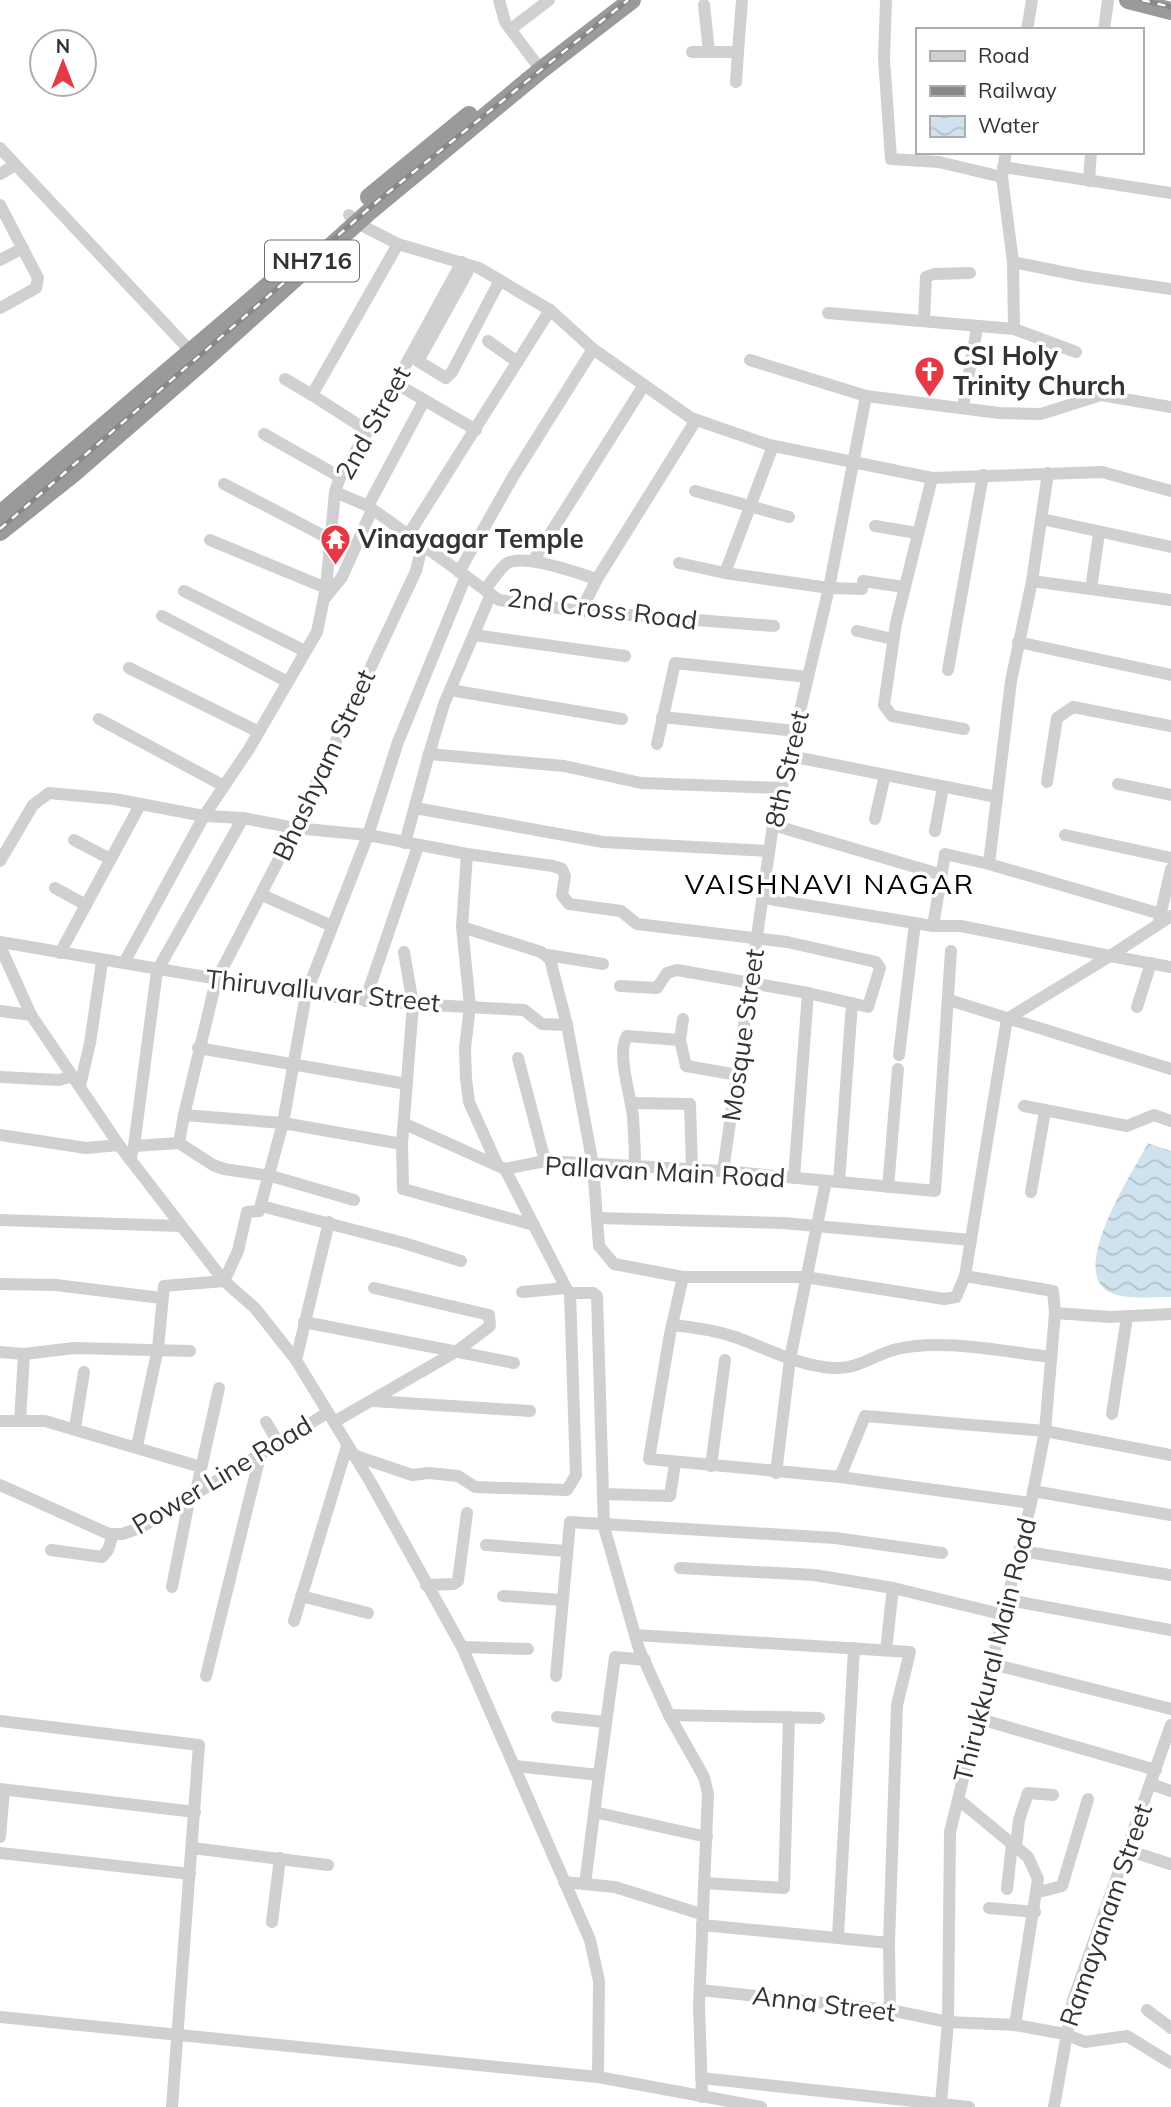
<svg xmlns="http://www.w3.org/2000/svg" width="1171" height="2107" viewBox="0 0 1171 2107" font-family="Mulish,sans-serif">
  <defs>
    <pattern id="water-waves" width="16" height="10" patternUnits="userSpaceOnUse" patternTransform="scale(1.75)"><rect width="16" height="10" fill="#cfe2ee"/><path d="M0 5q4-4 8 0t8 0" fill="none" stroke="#b2c2cd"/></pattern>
  </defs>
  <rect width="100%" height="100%" fill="#fff"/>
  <path fill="url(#water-waves)" d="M1148,1143L1171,1151V1297H1168C1150,1297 1125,1300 1109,1292C1068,1270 1133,1172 1148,1143Z"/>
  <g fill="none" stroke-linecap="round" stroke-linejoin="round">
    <g stroke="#d0d0d0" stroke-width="12">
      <polyline points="499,0 505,22 535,62"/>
      <polyline points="886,0 884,58 891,159 939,162 1002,177"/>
      <polyline points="704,5 709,52 738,52 742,0"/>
      <polyline points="511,29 549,0"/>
      <polyline points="1027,30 1032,0"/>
      <polyline points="1104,30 1108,0"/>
      <polyline points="692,52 709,52"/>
      <polyline points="736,82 738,52"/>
      <polyline points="0,148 196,357"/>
      <polyline points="1006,152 1002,177 1013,262 1082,276 1171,289"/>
      <polyline points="1003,167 1171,193"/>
      <polyline points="0,174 15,165"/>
      <polyline points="1089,181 1091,152"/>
      <polyline points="0,205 38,278 36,288 0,308"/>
      <polyline points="349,215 357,223 398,244 479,268 550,310 593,349 691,418 769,445 932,478 1102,472 1171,491"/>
      <polyline points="0,260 23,248"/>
      <polyline points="467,273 418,361 446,378 452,372 499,282"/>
      <polyline points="828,313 1014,329 1013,262"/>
      <polyline points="924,321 926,277 934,274 970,273"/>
      <polyline points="1014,329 1076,352"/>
      <polyline points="488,341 516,361"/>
      <polyline points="750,360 866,396 999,413 1041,414 1101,395 1171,407"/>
      <polyline points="285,379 312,395"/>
      <polyline points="395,383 476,430"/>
      <polyline points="963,407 977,328"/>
      <polyline points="368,431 312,395 398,244"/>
      <polyline points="264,434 340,477"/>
      <polyline points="773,446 725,573 829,588 862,589"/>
      <polyline points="932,478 896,623 884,705 892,716 964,729"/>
      <polyline points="224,484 328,538"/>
      <polyline points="695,491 789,517"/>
      <polyline points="335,492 368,506 499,600 581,611 774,626"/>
      <polyline points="368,506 424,401"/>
      <polyline points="1042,519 1171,547"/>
      <polyline points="875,526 917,533"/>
      <polyline points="407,537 550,310"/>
      <polyline points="210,540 326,588"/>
      <polyline points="533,561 644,385"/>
      <polyline points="679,563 725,573"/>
      <polyline points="459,572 514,475 593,349"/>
      <polyline points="863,581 904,587"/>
      <polyline points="1032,581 1048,473"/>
      <polyline points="1091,589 1099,533"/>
      <path d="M485,590C491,582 498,571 506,564C522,552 579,574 597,579"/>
      <polyline points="184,591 305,651"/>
      <polyline points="325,598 342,577 372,510"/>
      <polyline points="581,611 597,579 696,420"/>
      <polyline points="162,616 286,681"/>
      <polyline points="857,631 893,639"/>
      <polyline points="474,635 625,656"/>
      <polyline points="1018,642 1171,675"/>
      <polyline points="129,668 257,731"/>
      <polyline points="948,670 983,475"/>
      <polyline points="450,690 622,719"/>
      <polyline points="662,717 796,731"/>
      <polyline points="99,719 224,786"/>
      <polyline points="657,744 675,663 808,677"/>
      <polyline points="429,754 444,704 491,594"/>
      <polyline points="790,756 997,797"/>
      <polyline points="1047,782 1057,718 1073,707 1171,726"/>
      <polyline points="1118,784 1171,795"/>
      <polyline points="415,808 603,842 769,851"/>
      <polyline points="875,819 885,775"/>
      <polyline points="773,825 939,874"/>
      <polyline points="935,831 943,787"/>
      <polyline points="1065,835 1171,858"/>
      <polyline points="74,840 110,859"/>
      <polyline points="405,843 429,754 564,766 641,783 781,788"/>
      <polyline points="467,854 462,927 470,1006 465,1048 466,1079 469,1102 497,1164"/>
      <polyline points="0,861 33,805 49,793 114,799 204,816 249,749 317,632 326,588 335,492 340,477 383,406 462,262"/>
      <polyline points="55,888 86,905"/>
      <polyline points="262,895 332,926"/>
      <polyline points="763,898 933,926 961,926 1110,956 1171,916"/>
      <polyline points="1161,914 989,864 1011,681 1032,581 1171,600"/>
      <polyline points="1159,921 1171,869"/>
      <polyline points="933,926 945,854 989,864"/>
      <polyline points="462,927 541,952 550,959 567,1025 593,1165 599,1246 614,1264 683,1277 805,1277 944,1299 956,1297 965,1276 1007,1019 1110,956 1171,967"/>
      <polyline points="0,942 124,963 204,816 243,818 295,828 368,835 467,854 553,866 562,869 565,876 562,895 569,904 621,911 637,924 787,942 876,962 880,968 868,1007 808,993 677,970 667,973 657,988 620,986"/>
      <polyline points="0,946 31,1015 119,1145 224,1281 255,1308 296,1360 371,1483 462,1647 590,1940 599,1981 598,2077 761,2107"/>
      <polyline points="404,952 413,1004 402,1144 283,1123 184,1115 216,981 295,828 416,571 422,546"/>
      <polyline points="60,953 140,805"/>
      <polyline points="548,955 603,964"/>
      <polyline points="124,963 306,994 413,1004 524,1010 542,1024 567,1025"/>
      <polyline points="949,1000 1171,1069"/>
      <polyline points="365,1001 418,846"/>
      <polyline points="1137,1007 1151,963"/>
      <polyline points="0,1011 31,1015"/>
      <polyline points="680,1040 683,1019"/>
      <polyline points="198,1048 407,1084"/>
      <polyline points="899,1055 915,923"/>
      <polyline points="518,1058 545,1161"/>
      <polyline points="0,1077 59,1080 73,1076"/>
      <polyline points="80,1086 90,1043 102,962"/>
      <polyline points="631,1103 690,1104 692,1170"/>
      <polyline points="1024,1106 1127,1126 1154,1115 1171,1121"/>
      <polyline points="405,1124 505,1169 545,1161 723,1171 935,1191 951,951"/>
      <polyline points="0,1135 86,1148 119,1145"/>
      <polyline points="179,1143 213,1165 224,1169 271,1176 354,1200"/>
      <polyline points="402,1144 403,1189 534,1225"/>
      <polyline points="134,1146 179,1143 184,1115"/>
      <polyline points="130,1160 134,1146 157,971 243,818"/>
      <path d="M635,1166C635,1150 634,1133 633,1117C631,1096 616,1053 627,1036L680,1040L686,1066L738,1075"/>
      <polyline points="505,1169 566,1288 570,1293 593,1293 597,1296 604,1527 639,1649 669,1715 704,1777 708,1794 699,2005 702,2097"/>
      <polyline points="723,1171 773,825 829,588 866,396"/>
      <polyline points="794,1178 808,993"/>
      <polyline points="839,1182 852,1003"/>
      <polyline points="888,1187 898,1069"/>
      <polyline points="1031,1192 1045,1111"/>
      <polyline points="261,1206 404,1243 461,1261"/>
      <polyline points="598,1218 783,1223 971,1240"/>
      <polyline points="0,1220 179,1226"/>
      <polyline points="965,1276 1053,1291 1055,1313"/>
      <polyline points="683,1277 670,1334 649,1459 840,1477 1031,1503"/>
      <polyline points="0,1284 56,1285 161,1298"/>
      <polyline points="522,1292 566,1288"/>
      <polyline points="304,1322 514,1363"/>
      <path d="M672,1325C693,1327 714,1330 735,1337C768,1349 801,1367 836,1368C858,1369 876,1354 897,1349C941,1338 1006,1352 1051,1357"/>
      <polyline points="0,1352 24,1354 74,1348 190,1351"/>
      <polyline points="296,1360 329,1222"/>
      <polyline points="373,1401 530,1411"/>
      <polyline points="1112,1414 1127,1317"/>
      <polyline points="0,1421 45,1421 201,1467"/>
      <polyline points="20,1421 24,1354"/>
      <polyline points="266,1422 278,1442"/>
      <polyline points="334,1422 457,1351 490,1326 489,1315 374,1288"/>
      <polyline points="75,1428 84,1372"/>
      <polyline points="137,1446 158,1348 164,1286 224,1281 238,1251 247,1212 259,1211 283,1123 306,994 368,835 398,742 466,576"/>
      <polyline points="353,1455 412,1475 429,1473 458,1476 475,1487 567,1490 576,1475 570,1293"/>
      <polyline points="711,1466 725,1360"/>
      <polyline points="776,1473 790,1359 826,1181"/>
      <polyline points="840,1477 865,1416 1045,1431 1171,1455"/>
      <polyline points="0,1485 109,1534 122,1534 140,1528 327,1413"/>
      <polyline points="196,1491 219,1388"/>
      <polyline points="1033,1491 1171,1515"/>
      <polyline points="603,1494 670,1496 675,1463"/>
      <polyline points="486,1545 566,1551"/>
      <polyline points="51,1550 102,1557 108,1550 113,1534"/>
      <polyline points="1021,1551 1171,1575"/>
      <polyline points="680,1568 814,1575 893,1588 1005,1615"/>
      <polyline points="426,1585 454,1584 458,1581 467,1513"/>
      <polyline points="172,1587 190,1496"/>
      <polyline points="301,1596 368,1613"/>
      <polyline points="503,1596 562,1600"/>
      <polyline points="1008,1600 1171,1630"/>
      <polyline points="294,1621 347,1446"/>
      <polyline points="635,1635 910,1652 897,1705 889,1943 890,2010"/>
      <polyline points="462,1647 528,1649"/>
      <polyline points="886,1650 893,1588"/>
      <polyline points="992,1664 1171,1709"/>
      <polyline points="206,1676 261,1452"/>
      <polyline points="556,1676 570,1522 835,1538 942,1553"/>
      <polyline points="669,1715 819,1718"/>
      <polyline points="557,1717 605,1722"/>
      <polyline points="980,1719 1156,1770"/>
      <polyline points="0,1721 199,1745 172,2107"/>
      <polyline points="515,1766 599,1775 615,1657 645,1660"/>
      <polyline points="1151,1784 1171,1791"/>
      <polyline points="0,1789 195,1812"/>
      <polyline points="959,1800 1028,1857 1038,1879 1015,2025"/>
      <polyline points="594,1812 707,1837"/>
      <polyline points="0,1837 4,1790"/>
      <polyline points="1016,1847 1019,1820 1028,1793 1053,1795"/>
      <polyline points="192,1848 328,1865"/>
      <polyline points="1127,1850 1170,1864"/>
      <polyline points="0,1853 190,1874"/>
      <polyline points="564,1882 615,1887 701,1914"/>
      <polyline points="704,1883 784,1888 789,1717"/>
      <polyline points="585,1884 599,1775"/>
      <polyline points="1007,1889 1012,1844"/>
      <polyline points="1039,1892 1062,1886 1088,1799"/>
      <polyline points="989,1908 1035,1912"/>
      <polyline points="272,1922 280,1858"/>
      <polyline points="702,1925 889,1943"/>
      <polyline points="838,1937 854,1648"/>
      <polyline points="700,1990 890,2010 948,2022 1015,2025 1065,2034 1085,2042 1127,2036 1171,2063"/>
      <polyline points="1147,2010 1171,2028"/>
      <polyline points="0,2017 598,2077"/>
      <polyline points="701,2078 969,2107"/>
      <polyline points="941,2103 948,2022 950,1832 1031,1503 1045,1431 1055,1313 1110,1317 1171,1314"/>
      <polyline points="1054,2107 1073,2000 1171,1725"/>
    </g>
    <g stroke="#9a9a9a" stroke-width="18">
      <polyline points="1128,0 1171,11"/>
      <polyline points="369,197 469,115"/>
      <polyline points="0,514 285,271"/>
      <polyline points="0,532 73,474 201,363 370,211 541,70 632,0"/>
    </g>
    <defs>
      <g id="rail">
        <polyline points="1142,0 1171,7"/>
        <polyline points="0,529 380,199 628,0"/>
      </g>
    </defs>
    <use href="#rail" stroke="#888" stroke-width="5"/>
    <use href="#rail" stroke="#fff" stroke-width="2.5" stroke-dasharray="8" stroke-linecap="butt"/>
  </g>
  <defs>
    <symbol id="church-pin" viewBox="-11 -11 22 30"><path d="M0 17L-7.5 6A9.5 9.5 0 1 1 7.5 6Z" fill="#e63946" stroke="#fff"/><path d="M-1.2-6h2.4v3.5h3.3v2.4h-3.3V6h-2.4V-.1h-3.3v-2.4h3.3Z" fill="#fff"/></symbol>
    <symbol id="temple-pin" viewBox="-11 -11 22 30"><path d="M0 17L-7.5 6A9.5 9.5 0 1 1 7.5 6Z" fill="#e63946" stroke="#fff"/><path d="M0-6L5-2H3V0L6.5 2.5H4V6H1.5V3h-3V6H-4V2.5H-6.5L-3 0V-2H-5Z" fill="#fff"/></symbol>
  </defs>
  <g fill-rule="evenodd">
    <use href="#church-pin" x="912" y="354" width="35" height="47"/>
    <use href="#temple-pin" x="318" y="522" width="35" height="47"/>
  </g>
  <g text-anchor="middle" stroke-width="7" stroke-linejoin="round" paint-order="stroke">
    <rect fill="#fff" stroke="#707070" stroke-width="2" x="265" y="240.5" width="94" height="41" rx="5"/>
    <g font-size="24" font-weight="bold" fill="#333">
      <text x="312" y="269">NH716</text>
    </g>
    <g font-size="26" font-weight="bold" fill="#333" stroke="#fff" text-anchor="start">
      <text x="953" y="365">CSI Holy<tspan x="953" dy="30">Trinity Church</tspan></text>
      <text x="358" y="548">Vinayagar Temple</text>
    </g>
    <g font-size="26" fill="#333" stroke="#fff">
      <text transform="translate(373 423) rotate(-61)" y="9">2nd Street</text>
      <text transform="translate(602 609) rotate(7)" y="9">2nd Cross Road</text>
      <text transform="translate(324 765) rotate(-65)" y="9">Bhashyam Street</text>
      <text transform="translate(787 769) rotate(-77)" y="9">8th Street</text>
      <text transform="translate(323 991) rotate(6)" y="9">Thiruvalluvar Street</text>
      <text transform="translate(743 1035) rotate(-82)" y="9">Mosque Street</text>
      <text transform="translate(665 1172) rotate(3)" y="9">Pallavan Main Road</text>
      <text transform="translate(222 1475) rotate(-31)" y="9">Power Line Road</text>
      <text transform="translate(995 1650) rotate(-76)" y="9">Thirukkural Main Road</text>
      <text transform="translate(1106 1915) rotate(-71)" y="9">Ramayanam Street</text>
      <text transform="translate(824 2004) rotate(7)" y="9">Anna Street</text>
    </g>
    <g font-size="28" letter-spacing="2" fill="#000" stroke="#fff">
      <text x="830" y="894">VAISHNAVI NAGAR</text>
    </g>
  </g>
  <rect x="916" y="28" width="228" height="126" fill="#ffffff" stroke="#adadad" stroke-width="2"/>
  <rect x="930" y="51" width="35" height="10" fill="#d0d0d0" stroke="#adadad" stroke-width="2"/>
  <text x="978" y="63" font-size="21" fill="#333333">Road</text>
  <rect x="930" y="86" width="35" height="10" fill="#888888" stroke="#adadad" stroke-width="2"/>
  <text x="978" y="98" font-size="21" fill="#333333">Railway</text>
  <rect x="930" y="116" width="35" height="21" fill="url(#water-waves)" stroke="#adadad" stroke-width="2"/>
  <text x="978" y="133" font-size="21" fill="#333333">Water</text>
  <g transform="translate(63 63)"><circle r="33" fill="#ffffff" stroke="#adadad" stroke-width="2"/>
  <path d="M0-5L12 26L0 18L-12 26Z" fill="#e63946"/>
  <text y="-10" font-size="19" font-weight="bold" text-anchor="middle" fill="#333333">N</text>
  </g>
</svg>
